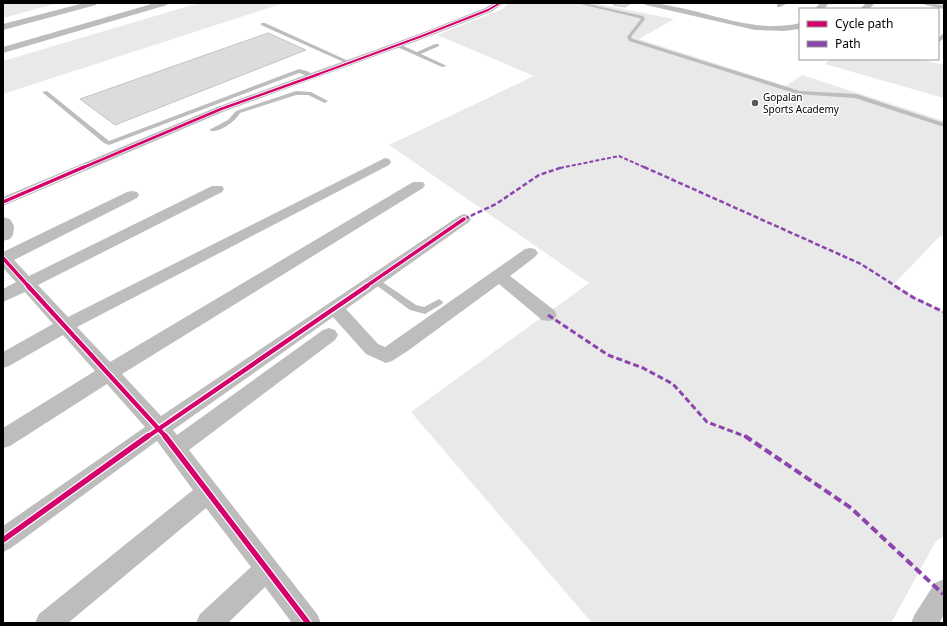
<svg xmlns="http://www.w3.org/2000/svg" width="947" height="626" viewBox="0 0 947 626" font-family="'Noto Sans',sans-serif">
  <rect width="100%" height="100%" fill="#fff"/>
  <g fill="#e9e9e9">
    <polygon points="3,3 58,3 3,18"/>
    <polygon points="199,3 284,3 3,94 3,61"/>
    <polygon points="508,3 593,3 674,19 639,39 786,86 802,75 944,121 944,237 940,236 893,285 944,312 944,536 936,541 891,623 592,623 411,412 589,283 389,145 534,76 437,35 503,9"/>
    <polygon points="831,59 919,59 944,65 944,98 825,64"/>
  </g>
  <g fill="#dcdcdc" stroke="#c4c4c4">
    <polygon points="615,3 631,3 625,7 613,5"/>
    <polygon points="268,33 306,50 115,125 80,99"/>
  </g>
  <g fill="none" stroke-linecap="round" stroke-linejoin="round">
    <g fill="#bdbdbd" fill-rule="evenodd">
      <polygon points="576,3 584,3 643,16 645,19 631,37 633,39 800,91 856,94 944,123 944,127 855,98 797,94 629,41 627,37 641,19 639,18"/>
      <polygon points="261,23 265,23 353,63 348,64 261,25"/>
      <polygon points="942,34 944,34 944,38 938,43 938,39"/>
      <polygon points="395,44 399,44 417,52 435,44 439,44 439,46 421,54 447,66 442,67 395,46"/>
      <polygon points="299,69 307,71 316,76 313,78 299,73 109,145 104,143 42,92 47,91 109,141"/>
      <path d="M296,91L311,92L328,101L325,103L308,95H296L240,113C236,121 217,135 209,130L228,120L236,111Z"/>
      <polygon points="375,277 416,305 424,307 439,299 443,302 442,304 425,314 410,310 372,282 371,280"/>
    </g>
    <g fill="#bdbdbd" fill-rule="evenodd">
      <polygon points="84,3 97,3 96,5 3,30 3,24"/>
      <polygon points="155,3 168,3 167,5 3,53 3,47"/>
      <polygon points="494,3 504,3 491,12 425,38 225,111 3,206 3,197 217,107 419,34 485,8"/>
      <path d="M642,3C694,3 747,36 800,23V29L784,31L755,30L646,5Z"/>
      <polygon points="777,3 788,3 780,7 777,7"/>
      <polygon points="820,3 829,3 824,9 815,9"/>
      <polygon points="866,3 875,3 869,9 860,9"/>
      <polygon points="924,3 944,5 944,9 925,5"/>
      <polygon points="385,158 389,159 391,162 389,165 77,327 110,362 413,182 423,182 425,185 423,188 122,374 161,416 459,216 464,214 469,216 471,219 469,222 346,309 378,344 385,347 525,249 530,248 535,249 538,253 535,257 510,276 554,310 557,315 554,320 548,321 542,320 499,284 409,350 392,361 386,363 366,354 333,317 173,430 177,435 323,330 329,328 335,330 338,335 335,340 189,450 317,614 321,623 292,623 265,587 228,623 196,623 200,614 251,567 206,508 68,623 35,623 39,614 193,490 157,441 11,548 3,552 3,526 145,427 107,384 10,446 3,448 3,428 95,371 63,335 9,366 3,368 3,352 53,324 25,292 3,302 3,289 16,282 3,268 3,252 127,192 132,191 137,192 139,195 137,198 14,260 29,276 212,186 222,186 224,189 222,192 38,285 68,317"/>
      <polygon points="944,579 944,615 939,623 911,623 915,614 935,583"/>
    </g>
    <polygon fill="#bdbdbd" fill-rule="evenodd" points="3,217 10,219 14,226 13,235 10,239 3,241"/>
    <polyline stroke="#8e44ad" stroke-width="2" stroke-dasharray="4 2" stroke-linecap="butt" points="560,168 619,156 646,168"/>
    <g stroke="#8e44ad" stroke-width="2.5" stroke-dasharray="5 2.5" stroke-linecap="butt">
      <polyline points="644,167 861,264 897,287"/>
      <polyline points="464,219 496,204 539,175 563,167"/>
    </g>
    <g stroke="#8e44ad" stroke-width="3" stroke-dasharray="6 3" stroke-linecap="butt">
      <polyline points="895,286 914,298 944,312"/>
      <polyline points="548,315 608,355 643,368 673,384 707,422 747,437"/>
    </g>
    <polyline stroke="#8e44ad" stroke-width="4" stroke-dasharray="8 4" stroke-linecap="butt" points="745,436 851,508 943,594"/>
    <defs>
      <polyline id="cycleway-far4" points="316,75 422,36 488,10 500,3"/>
      <polyline id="cycleway-far3" points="82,168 221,109 319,74"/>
      <g id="cycleway-far2">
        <polyline points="3,202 84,167"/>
        <polyline points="3,258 29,287"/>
        <polyline points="365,287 464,219"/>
      </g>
      <g id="cycleway-far1">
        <polyline points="28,286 166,437"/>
        <polyline points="147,437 367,286"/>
      </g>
      <g id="cycleway">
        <polyline points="165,436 308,623"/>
        <polyline points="3,540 148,436"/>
      </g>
    </defs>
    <use href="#cycleway-far4" stroke="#fff" stroke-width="3.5"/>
    <use href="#cycleway-far3" stroke="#fff" stroke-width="4"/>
    <use href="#cycleway-far2" stroke="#fff" stroke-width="5.5"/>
    <use href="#cycleway-far1" stroke="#fff" stroke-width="7"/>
    <use href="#cycleway" stroke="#fff" stroke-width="8"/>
    <use href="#cycleway-far4" stroke="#d6006c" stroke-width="2"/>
    <use href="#cycleway-far3" stroke="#d6006c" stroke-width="2.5"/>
    <use href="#cycleway-far2" stroke="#d6006c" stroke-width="3.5"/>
    <use href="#cycleway-far1" stroke="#d6006c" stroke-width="4.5"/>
    <use href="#cycleway" stroke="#d6006c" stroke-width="5.5"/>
  </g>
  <circle fill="#595959" stroke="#fff" stroke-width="1.5" cx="755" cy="103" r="4"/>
  <g text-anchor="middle" stroke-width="3" stroke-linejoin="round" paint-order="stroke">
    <g font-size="10" fill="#000" stroke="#fff" text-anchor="start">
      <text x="763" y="101">Gopalan<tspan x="763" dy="12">Sports Academy</tspan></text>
    </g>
  </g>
  <rect width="947" height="626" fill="none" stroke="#000000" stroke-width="8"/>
  <rect x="799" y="8" width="140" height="52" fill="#ffffff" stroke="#999999"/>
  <rect x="807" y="21" width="20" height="6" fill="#d6006c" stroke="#999999"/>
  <text x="835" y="28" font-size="12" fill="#000000">Cycle path</text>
  <rect x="807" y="41" width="20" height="6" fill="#8e44ad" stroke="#999999"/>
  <text x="835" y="48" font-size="12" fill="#000000">Path</text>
</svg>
